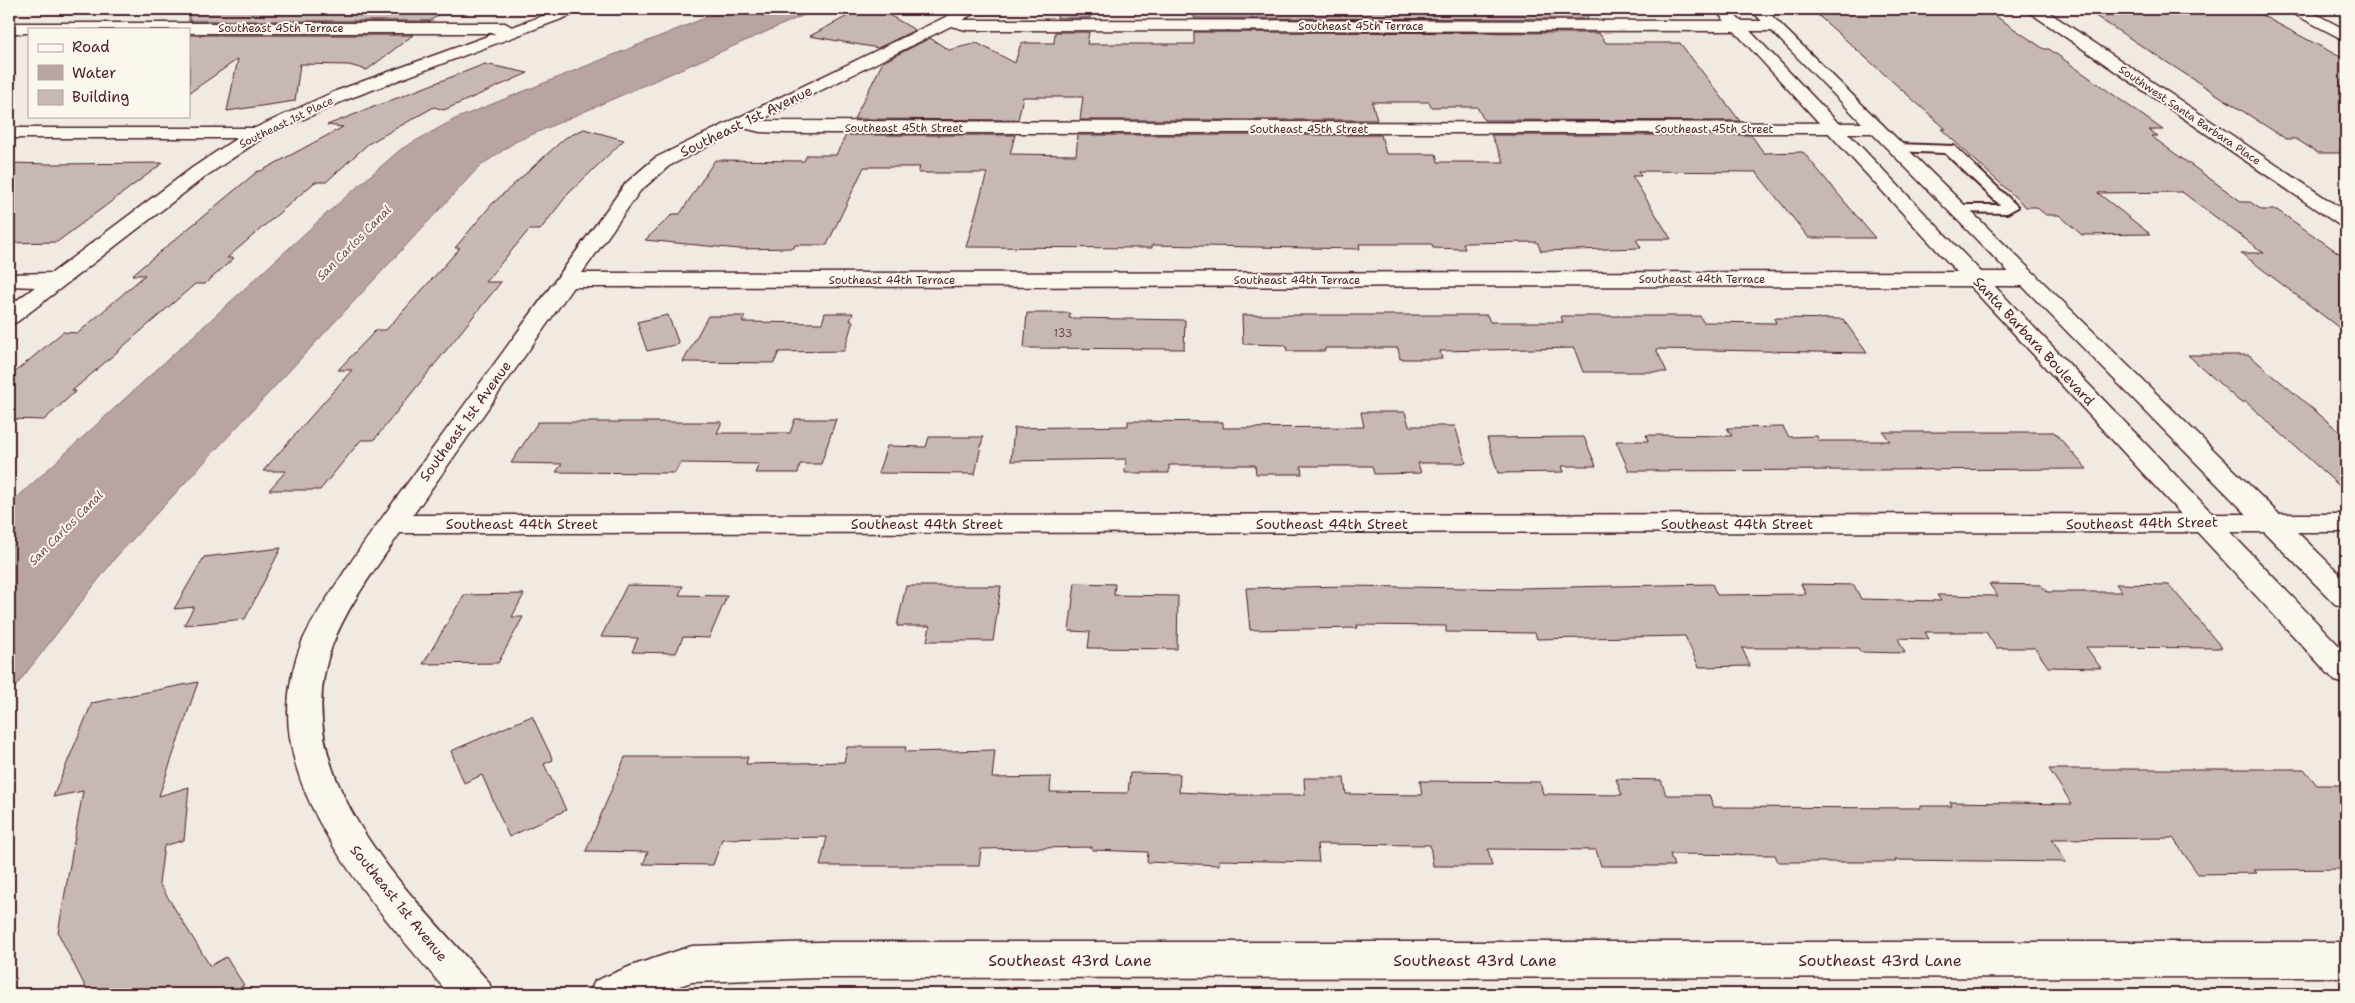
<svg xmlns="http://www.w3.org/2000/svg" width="2355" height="1003" viewBox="0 0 2355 1003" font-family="'Shantell Sans',sans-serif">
  <rect width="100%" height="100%" fill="#f0eae0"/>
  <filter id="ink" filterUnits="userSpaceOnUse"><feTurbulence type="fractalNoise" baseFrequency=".02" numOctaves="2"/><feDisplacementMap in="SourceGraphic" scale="10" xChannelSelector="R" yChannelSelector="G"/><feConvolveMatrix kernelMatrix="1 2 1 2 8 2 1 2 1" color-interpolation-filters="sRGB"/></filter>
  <g filter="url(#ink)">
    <polygon fill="#b8a4a2" stroke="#8c6f72" points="727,9 818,9 515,142 479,167 116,557 9,695 9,505 325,215 401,149 455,119"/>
    <g fill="#c8b8b3" stroke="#4a1f2b">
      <polygon points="189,9 446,9 430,21 189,21"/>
      <polygon points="872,9 879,9 915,30 878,48 810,36 857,11 864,12"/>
      <polygon points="1058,9 1091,9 1090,18 1057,18"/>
      <polygon points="1194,9 1582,9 1589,19 1194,18"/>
      <polygon points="1811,9 1976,9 1980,11 1988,11 2044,49 2049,49 2163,130 2149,130 2158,136 2151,136 2242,202 2250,202 2262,210 2277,210 2346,258 2346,333 2241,253 2264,253 2182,192 2098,193 2150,234 2082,235 2059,215 2046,215 2036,207 2026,207 1941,129 1946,129"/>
      <polygon points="2089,9 2250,9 2346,60 2346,153 2318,153 2296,139 2286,139 2086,10 2091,10"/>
      <polygon points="1055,32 1089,32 1087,44 1194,44 1194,32 1599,33 1606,43 1680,43 1740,121 1484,120 1477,107 1431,107 1429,102 1372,102 1377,120 1080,120 1083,97 1023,97 1018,120 854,119 883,62 930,38 949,50 977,43 1015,63 1021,43 1054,43"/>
      <polygon points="189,35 413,35 367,70 349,65 300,64 295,101 227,111 238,59 189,93"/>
      <polygon points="485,64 528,73 444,110 434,107 368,144 326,182 315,182 227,258 234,258 205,284 195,284 72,391 76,391 44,420 9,419 9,377 63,332 78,333 145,275 132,275 258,171 261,171 343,127 327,125"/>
      <polygon points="584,129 624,140 568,194 540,230 529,230 485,282 501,282 374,440 361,440 320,490 269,490 286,471 263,471 352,370 338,370 376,330 386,330 460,248 455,248 492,204 565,138"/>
      <polygon points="846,135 1015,135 1010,154 1076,155 1078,135 1381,135 1386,154 1436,154 1438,162 1504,162 1491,135 1751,135 1764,153 1803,152 1875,238 1809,238 1756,172 1638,171 1641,176 1632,176 1671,239 1636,239 1641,248 1541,251 1537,242 1463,243 1465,249 1433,248 1432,244 1359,244 1360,249 1152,245 1152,248 966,247 987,173 918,173 920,167 864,167 827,245 795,245 794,248 739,249 645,240 673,214 680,214 715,160 804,161 807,155 836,155"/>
      <polygon points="9,163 49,164 163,163 57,242 9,243"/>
      <polygon points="825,313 853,313 850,321 853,321 844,351 779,352 774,363 683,362 708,316 745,316 742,322 822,323"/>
      <polygon points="1027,313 1070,313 1069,318 1185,320 1184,349 1024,348"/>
      <polygon points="668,315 679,344 647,351 637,322"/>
      <polygon points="1242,315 1487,315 1490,322 1563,322 1561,316 1700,316 1703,322 1776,323 1774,318 1843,319 1867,353 1656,349 1667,372 1583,372 1574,348 1440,351 1442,359 1400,359 1398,348 1325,348 1325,351 1287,351 1286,345 1243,344"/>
      <polygon points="2188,355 2249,355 2346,437 2346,492 2246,402 2240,402"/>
      <polygon points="1361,412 1405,412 1409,426 1455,426 1466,463 1418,463 1421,473 1374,474 1372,466 1301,466 1302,474 1256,474 1255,465 1169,465 1169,473 1125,473 1126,459 1011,461 1014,428 1128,426 1128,421 1223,422 1223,428 1364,427"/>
      <polygon points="795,419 836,419 821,464 800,464 798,473 755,473 759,464 680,463 675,473 556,472 562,464 511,463 538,422 722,422 717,433 790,433"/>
      <polygon points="1783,427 1789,437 1817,436 1819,441 1890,441 1883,432 2054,432 2087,469 1629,471 1616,441 1648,441 1646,435 1732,436 1727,428"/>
      <polygon points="929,437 983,437 975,474 878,473 887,446 926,447"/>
      <polygon points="1584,437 1596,466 1562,466 1564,472 1498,473 1487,438"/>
      <polygon points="281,548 245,619 184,625 194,607 174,609 204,557"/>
      <polygon points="1075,583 1115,584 1114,595 1178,596 1177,649 1088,648 1090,632 1069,631"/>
      <polygon points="1712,584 1717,595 1806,594 1801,584 1854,585 1861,599 1941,601 1937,595 1998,596 1989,584 2041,585 2047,592 2122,592 2116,584 2169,585 2222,648 2086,647 2101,668 2048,667 2035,648 1996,648 1986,632 1925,632 1929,639 1898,638 1905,653 1860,652 1858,648 1742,648 1750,666 1699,667 1685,636 1537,639 1535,633 1446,632 1446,626 1357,625 1358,628 1250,630 1246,588 1350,586 1521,589 1520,588"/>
      <polygon points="627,585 683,586 679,595 727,596 709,638 683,637 676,653 632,652 638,638 601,637"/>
      <polygon points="906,586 1001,586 993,641 927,641 930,626 897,626"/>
      <polygon points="524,594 512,617 523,617 498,663 423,664 464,595"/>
      <polygon points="198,682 159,796 189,787 184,840 164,846 159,883 210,966 226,957 244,985 229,994 89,994 58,933 83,791 53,797 92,703"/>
      <polygon points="532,716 553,760 544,764 566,810 509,837 482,775 464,783 451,751"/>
      <polygon points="847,747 906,747 905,752 995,750 992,778 1051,777 1050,792 1128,793 1130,773 1180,774 1179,792 1234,795 1305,795 1304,778 1344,778 1346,794 1422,795 1420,781 1540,782 1543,794 1622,795 1616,779 1661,780 1666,795 1709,795 1714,807 1921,808 1920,806 1952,806 1950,802 2072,804 2049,769 2304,769 2317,785 2346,785 2346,869 2254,870 2257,873 2198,874 2173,838 2052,839 2066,862 1895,860 1896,862 1778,862 1775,855 1670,854 1674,866 1601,866 1596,850 1488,849 1492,866 1433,866 1430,845 1317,844 1319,862 1219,860 1219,865 1147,862 1148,852 1092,850 1092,847 981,849 979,866 820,866 827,837 722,839 713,865 643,864 648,852 586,851 625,757 748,757 746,764 844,762"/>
    </g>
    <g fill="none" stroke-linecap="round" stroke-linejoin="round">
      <defs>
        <polygon id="lane" points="1897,144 1954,146 2018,207 2007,213 1953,212 1951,209 1958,205 2000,205 1945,153 1892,151 1890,148"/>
        <g id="street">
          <polygon points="562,9 582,9 580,12 348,99 264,137 206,176 17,322 9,324 9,306 35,287 9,286 9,274 52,273 192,168 237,138 9,138 9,128 255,128 336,91 496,33 189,33 189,29 29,29 29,33 9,33 9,23 505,23 512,27"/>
          <path d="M962,9H980L963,20H966L1774,21L1782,26L1774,31L966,30L951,26L759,121L1876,123L1882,124L1885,128L1882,132L1876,133H787L760,132L744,128L669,166L640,191L582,273L2028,272L2036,274L2039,279L2036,284L2028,286L573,287L413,515L2346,514V532L400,533C376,568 347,606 332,646C284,778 409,892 488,981L494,994H449C390,924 303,831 290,738C285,706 290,672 302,642C312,620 326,600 339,580C363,543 389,508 415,473C485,376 556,280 626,183L655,158Z"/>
          <polygon points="2027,9 2044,9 2346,212 2346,227 2339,225 2029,12"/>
          <polygon points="2288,9 2306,9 2346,30 2346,41 2290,12"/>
          <polygon points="819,942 2346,942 2346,977 819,978 692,982 654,994 589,994 595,981 631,966 692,946"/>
        </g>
        <g id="secondary">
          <polygon points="1714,9 1729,9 2346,653 2346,685 2335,681"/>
          <polygon points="1750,9 1765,9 2346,580 2346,607 2335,604"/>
        </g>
      </defs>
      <use href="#lane" stroke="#4a1f2b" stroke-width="4"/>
      <use href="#street" stroke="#4a1f2b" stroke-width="3"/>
      <use href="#secondary" stroke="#4a1f2b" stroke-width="3"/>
      <use href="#lane" fill="#fbf7ec" fill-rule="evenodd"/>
      <use href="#street" fill="#fbf7ec" fill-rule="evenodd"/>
      <use href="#secondary" fill="#fbf7ec" fill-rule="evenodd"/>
    </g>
  </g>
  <g text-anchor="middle" stroke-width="4" stroke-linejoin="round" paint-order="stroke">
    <g font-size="11" fill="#4a1f2b" stroke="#fbf7ec">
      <text x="1361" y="30">Southeast 45th Terrace</text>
      <text x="281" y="32">Southeast 45th Terrace</text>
      <text transform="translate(2190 115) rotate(34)" y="4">Southwest Santa Barbara Place</text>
      <text transform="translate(286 122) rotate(-26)" y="4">Southeast 1st Place</text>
      <text x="904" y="132">Southeast 45th Street</text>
      <text x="1309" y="133">Southeast 45th Street</text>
      <text x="1714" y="133">Southeast 45th Street</text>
      <text x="1702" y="283">Southeast 44th Terrace</text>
      <text x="892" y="284">Southeast 44th Terrace</text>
      <text x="1297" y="284">Southeast 44th Terrace</text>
    </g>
    <g font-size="11" fill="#6a454d">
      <text x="1063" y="337">133</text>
    </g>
    <g font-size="12" font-style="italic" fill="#704e55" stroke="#fbf7ec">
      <text transform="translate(354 243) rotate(-45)" y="4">San Carlos Canal</text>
      <text transform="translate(66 528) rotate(-45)" y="4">San Carlos Canal</text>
    </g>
    <g font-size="14" fill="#4a1f2b" stroke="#fbf7ec">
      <text transform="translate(746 121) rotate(-26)" y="5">Southeast 1st Avenue</text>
      <text transform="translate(2034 341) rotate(47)" y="5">Santa Barbara Boulevard</text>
      <text transform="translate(465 421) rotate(-54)" y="5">Southeast 1st Avenue</text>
      <text transform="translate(2142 523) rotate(-1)" y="5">Southeast 44th Street</text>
      <text x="522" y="529">Southeast 44th Street</text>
      <text x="927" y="529">Southeast 44th Street</text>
      <text x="1332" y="529">Southeast 44th Street</text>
      <text x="1737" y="529">Southeast 44th Street</text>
      <text transform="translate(399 903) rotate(51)" y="5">Southeast 1st Avenue</text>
    </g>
    <g font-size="16" fill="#4a1f2b" stroke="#fbf7ec">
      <text x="1070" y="966">Southeast 43rd Lane</text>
      <text x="1475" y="966">Southeast 43rd Lane</text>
      <text x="1880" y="966">Southeast 43rd Lane</text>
    </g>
  </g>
  <rect width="2355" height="1003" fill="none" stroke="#fbf7ec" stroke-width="30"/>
  <rect x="15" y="15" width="2325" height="973" fill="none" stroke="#4a1f2b" stroke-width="2" filter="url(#ink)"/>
  <rect x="28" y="28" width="162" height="90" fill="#fbf7ec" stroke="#b4a19f"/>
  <rect x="38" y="44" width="25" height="8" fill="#fbf7ec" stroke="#b4a19f"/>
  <text x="72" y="52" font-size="15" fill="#4a1f2b">Road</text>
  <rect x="38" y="65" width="25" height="15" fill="#b8a4a2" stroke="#b4a19f"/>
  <text x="72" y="78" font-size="15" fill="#4a1f2b">Water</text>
  <rect x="38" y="90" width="25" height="15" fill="#c8b8b3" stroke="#b4a19f"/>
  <text x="72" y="102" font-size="15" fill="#4a1f2b">Building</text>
</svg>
